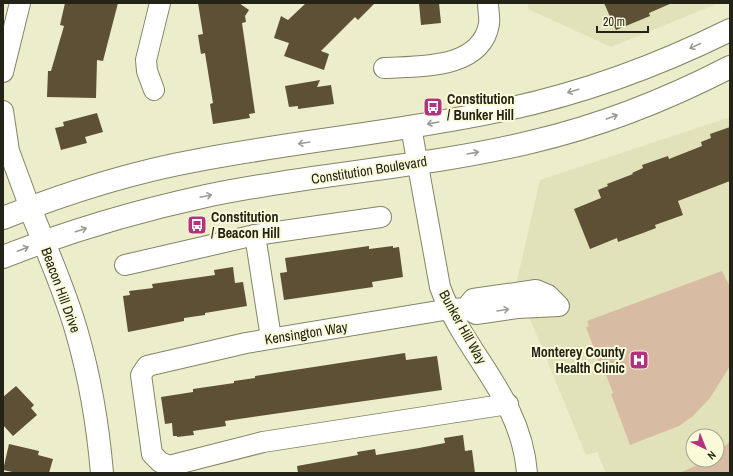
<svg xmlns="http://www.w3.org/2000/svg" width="733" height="476" viewBox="0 0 733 476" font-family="'Archivo Narrow',sans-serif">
  <rect width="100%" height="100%" fill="#ecedcb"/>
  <g fill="#e1e2b9">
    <polygon points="528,3 719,3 611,47 528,9"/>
    <polygon points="730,117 730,441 717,454 717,436 693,436 693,460 709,460 679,473 606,473 597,452 586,455 516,285 540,180"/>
  </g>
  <g fill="#d8bba3">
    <polygon points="722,271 730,287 730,366 710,398 693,416 679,426 630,445 611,394 613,393 605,372 603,373 586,327 589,326 587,321"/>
    <polygon points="730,441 730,473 679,473 709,460 717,460 717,454"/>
  </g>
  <g fill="#5d5035">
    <polygon points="65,3 118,3 103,61 97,60 96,98 47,97 48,71 51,71 64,26 60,25"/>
    <polygon points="198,3 239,3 249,10 245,16 246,22 242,23 255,113 249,114 250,118 213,124 210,104 213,103 205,53 201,54 198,35 203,34"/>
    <polygon points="306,3 375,3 358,20 355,17 321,51 329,54 324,70 284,56 289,43 274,38 281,16 288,20"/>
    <polygon points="419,3 439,3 441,23 421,25"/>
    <polygon points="604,3 672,3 649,13 650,16 616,30"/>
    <polygon points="320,80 317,87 331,85 334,104 298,109 298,106 289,107 285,86"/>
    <polygon points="97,113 103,132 85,137 87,143 61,150 55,128 64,126 63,122"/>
    <polygon points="730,127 730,181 678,201 683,215 655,225 656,228 643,233 618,242 617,238 590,249 574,209 601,198 598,190 608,186 607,184 633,174 632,173 643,168 642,165 668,156 669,159 702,146 701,142 711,138 710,134"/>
    <polygon points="369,246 369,249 393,246 393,248 399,247 403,277 372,282 373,287 284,300 280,273 287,272 285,258"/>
    <polygon points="233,267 235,283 243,282 247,306 205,313 205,315 184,318 184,321 128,332 123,296 130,295 129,291 153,288 152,284 215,275 214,270"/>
    <polygon points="405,353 406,360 437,356 442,390 225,421 226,426 193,431 194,435 177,437 177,436 173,436 172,423 165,424 161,397 193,392 193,389 234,383 234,381 255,378 255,376"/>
    <polygon points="16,386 34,405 31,408 37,415 13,436 3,425 3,397"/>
    <polygon points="463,435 465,451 472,450 475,473 298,473 297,466 358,455 357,452 375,449 376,455 419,448 445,443 444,438"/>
    <polygon points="9,444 39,451 38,455 53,459 49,473 17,473 3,470"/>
  </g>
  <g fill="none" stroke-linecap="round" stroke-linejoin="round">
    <defs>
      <g id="street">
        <path d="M384,68C418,66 481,70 489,24C490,18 488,10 488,3"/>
        <polyline points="3,72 20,3"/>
        <polyline points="154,90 147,71 146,60 160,3"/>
        <polyline points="3,111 9,151 30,208"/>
        <path d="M411,127L440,287C464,354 521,396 527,473"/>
        <polyline points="255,235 381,217"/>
        <polyline points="125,265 255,235 271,338"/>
        <polyline points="466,308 473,299 536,290 548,295 559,306 517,308 476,314 466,308 450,309 246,343 147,366 141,375 152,454 160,462 169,466 263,442 508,404"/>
      </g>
      <g id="secondary">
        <path d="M30,208C46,249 65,290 77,333C90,378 98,427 102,473"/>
        <path d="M3,218C66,193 132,172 199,160C298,141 399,132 498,111C578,95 657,66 730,30"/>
        <path d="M3,257C69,231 137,211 206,196C313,173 424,168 531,142C600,126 668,99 730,67"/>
      </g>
    </defs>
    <use href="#street" stroke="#848566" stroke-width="22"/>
    <use href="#secondary" stroke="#848566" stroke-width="24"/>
    <use href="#street" stroke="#fff" stroke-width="20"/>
    <use href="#secondary" stroke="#fff" stroke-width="22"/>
  </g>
  <defs><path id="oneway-shaft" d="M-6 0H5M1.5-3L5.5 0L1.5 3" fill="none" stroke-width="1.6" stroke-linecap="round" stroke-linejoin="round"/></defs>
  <g stroke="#9c9c97">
    <use href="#oneway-shaft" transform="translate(695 46) rotate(155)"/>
    <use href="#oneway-shaft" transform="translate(573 91) rotate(163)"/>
    <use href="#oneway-shaft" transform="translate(612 117) rotate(-20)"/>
    <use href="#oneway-shaft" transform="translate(433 123) rotate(170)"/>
    <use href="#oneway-shaft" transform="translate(304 143) rotate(171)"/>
    <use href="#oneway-shaft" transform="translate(473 153) rotate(-10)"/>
    <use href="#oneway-shaft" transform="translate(206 196) rotate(-12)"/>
    <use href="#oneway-shaft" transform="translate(81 230) rotate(-18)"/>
    <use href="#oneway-shaft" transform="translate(23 249) rotate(-21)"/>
    <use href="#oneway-shaft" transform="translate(503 310) rotate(-9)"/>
  </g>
  <defs>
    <symbol id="bus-square" viewBox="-11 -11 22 22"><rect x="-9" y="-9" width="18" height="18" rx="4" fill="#b4327d" stroke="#f9fad8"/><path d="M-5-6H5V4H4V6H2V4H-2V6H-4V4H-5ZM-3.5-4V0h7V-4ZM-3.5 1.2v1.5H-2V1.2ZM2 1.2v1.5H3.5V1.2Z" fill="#fff"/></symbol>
    <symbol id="hospital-square" viewBox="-11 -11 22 22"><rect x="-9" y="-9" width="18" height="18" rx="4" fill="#b4327d" stroke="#f9fad8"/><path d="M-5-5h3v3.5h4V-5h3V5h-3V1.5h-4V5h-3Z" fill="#fff"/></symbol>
  </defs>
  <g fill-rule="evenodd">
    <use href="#bus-square" x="422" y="96" width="22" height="22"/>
    <use href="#bus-square" x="186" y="214" width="22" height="22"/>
    <use href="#hospital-square" x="628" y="349" width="22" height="22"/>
  </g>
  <g text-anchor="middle" stroke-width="4" stroke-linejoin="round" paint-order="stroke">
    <g font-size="14" font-weight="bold" fill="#232317" stroke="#f9fad8" text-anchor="start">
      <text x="447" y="104">Constitution<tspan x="447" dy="16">/ Bunker Hill</tspan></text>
      <text x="211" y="222">Constitution<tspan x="211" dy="16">/ Beacon Hill</tspan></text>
      <text x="625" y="357" text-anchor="end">Monterey County<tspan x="625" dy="16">Health Clinic</tspan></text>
    </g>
    <g font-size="14" fill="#232317" stroke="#f9fad8">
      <text transform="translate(369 170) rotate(-9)" y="5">Constitution Boulevard</text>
      <text transform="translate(61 290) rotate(70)" y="5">Beacon Hill Drive</text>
      <text transform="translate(463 327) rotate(61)" y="5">Bunker Hill Way</text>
      <text transform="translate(306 333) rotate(-9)" y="5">Kensington Way</text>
    </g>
  </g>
  <rect width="733" height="476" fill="none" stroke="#232317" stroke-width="8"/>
  <g transform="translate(705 448) rotate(137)"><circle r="19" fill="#f9fad8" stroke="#a3a48b"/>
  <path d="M0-3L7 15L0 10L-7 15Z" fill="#b4327d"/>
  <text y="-6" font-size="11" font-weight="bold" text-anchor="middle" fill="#232317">N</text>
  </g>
  <path d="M597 26v6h51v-6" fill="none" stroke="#232317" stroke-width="2"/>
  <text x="603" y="26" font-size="12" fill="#232317" stroke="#f9fad8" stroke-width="3" paint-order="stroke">20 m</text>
</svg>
